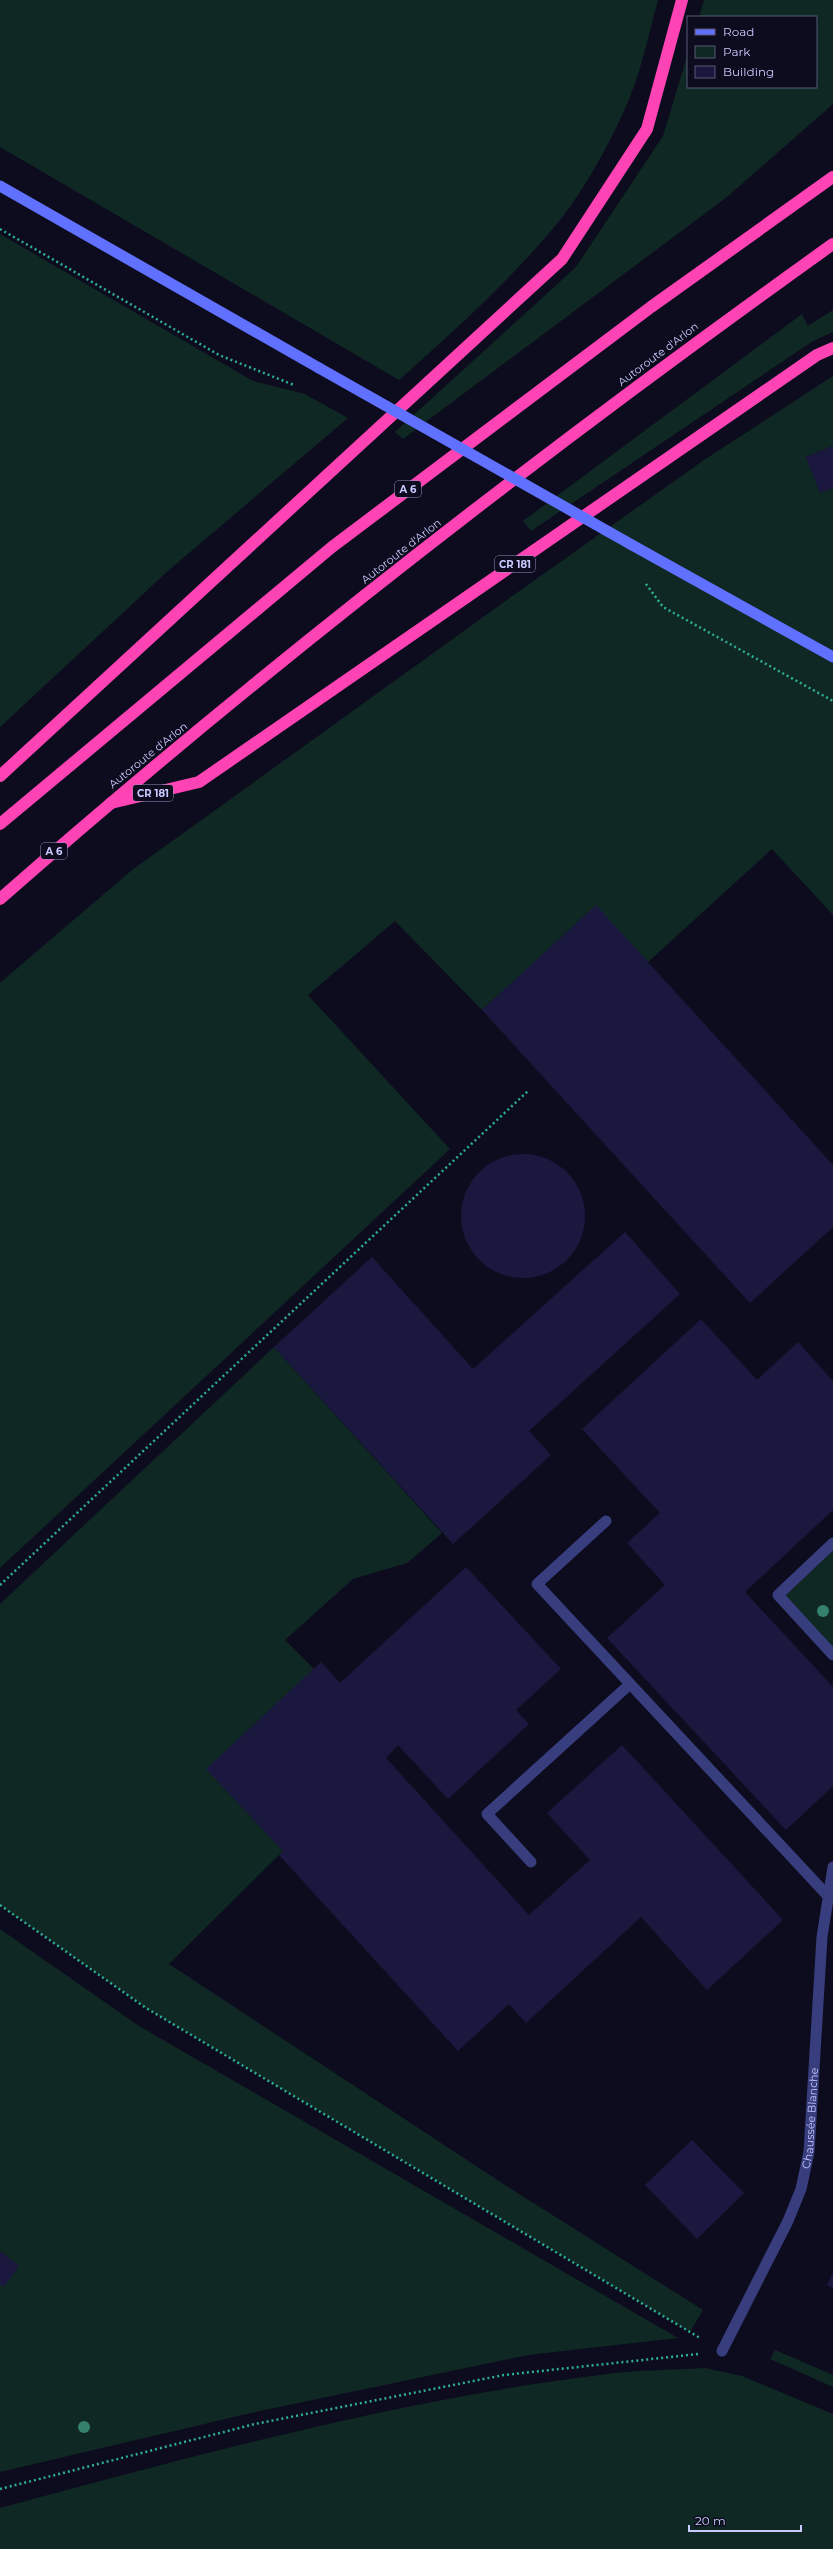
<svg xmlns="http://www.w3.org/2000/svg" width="833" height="2549" viewBox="0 0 833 2549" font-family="Montserrat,sans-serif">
  <rect width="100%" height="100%" fill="#0d0c1e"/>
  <g fill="#0f2824">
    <path d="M0,0H658C648,37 640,78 623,113C606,150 585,188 560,220C512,279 455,330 399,380L0,147Z"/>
    <polygon points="704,0 833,0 833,104 727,197 403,439 395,432 576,267 663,136 688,53 688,87 816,87 816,17 699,17"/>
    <polygon points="0,234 253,381 305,394 348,418 169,570 0,727"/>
    <polygon points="833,310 833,332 813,341 531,531 523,521 802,314 808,326"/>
    <polygon points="833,376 833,446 806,457 820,493 833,488 833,915 772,849 647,963 596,906 482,1010 395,921 308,995 450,1149 0,1568 0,983 132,870 511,597 704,460"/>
    <polygon points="274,1347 442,1533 407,1563 353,1579 285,1640 314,1669 283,1851 169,1964 508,2187 703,2310 690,2332 146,2008 0,1905 0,1604"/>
    <polygon points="833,1543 833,1655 778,1595"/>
    <polygon points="0,1929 139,2026 678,2338 528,2355 251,2413 0,2472"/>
    <polygon points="775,2350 833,2375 833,2387 770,2359"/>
    <path d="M705,2368L742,2376L833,2414V2549H0V2508C198,2455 396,2400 600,2375C634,2370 670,2370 705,2368Z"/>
  </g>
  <g fill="#1b183f">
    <polygon points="833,446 833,488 820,493 806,457"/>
    <polygon points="596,905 833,1165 833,1227 750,1303 482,1010"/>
    <circle cx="523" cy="1216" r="62"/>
    <polygon points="625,1232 680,1294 529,1431 551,1455 453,1544 274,1347 372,1257 473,1369"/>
    <polygon points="701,1319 757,1380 798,1342 833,1381 833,1510 745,1592 833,1687 833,1786 786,1830 607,1638 665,1585 627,1543 660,1513 582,1429"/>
    <polygon points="466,1567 561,1669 516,1710 529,1724 448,1799 398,1745 386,1758 529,1915 590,1860 547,1813 622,1745 783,1920 707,1990 641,1917 526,2023 509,2004 458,2051 279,1855 283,1851 206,1769 321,1662 340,1683"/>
    <polygon points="692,2140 744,2193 697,2239 645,2185"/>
    <polygon points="0,2251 19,2266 4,2287 0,2284"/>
    <polygon points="833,2273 833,2288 827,2285"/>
  </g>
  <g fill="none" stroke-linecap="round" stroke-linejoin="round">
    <g stroke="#2daf97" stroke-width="2.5" stroke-dasharray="2 3" stroke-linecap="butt">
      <polyline points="0,229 219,355 294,385"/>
      <polyline points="646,584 663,607 833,701"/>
      <polyline points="0,1585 528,1091"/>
      <polyline points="0,1905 146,2008 700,2338"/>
      <polyline points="0,2489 255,2424 504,2375 698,2354"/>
    </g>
    <g stroke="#373d7d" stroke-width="11">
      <polyline points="606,1521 537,1584 827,1895"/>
      <polyline points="531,1862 487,1814 630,1684"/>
    </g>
    <g stroke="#373d7d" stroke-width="11">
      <polyline points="833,1543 778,1595 833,1655"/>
      <path id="s1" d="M722,2351L788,2221L801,2189L809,2152L822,1937L833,1867"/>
    </g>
    <g stroke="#6070ff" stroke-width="11">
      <polyline points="0,186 319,368"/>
      <polyline points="632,545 833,657"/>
    </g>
    <g stroke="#fe44b5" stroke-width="12">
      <polyline points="0,776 562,259 647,129 682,0"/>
      <polyline points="111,803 199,782 817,355 833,348"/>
      <polyline points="0,824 332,547 651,307 833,177"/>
      <path d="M0,899C265,666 546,449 833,244"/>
    </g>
    <polyline stroke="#6070ff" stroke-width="11" points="319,368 632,545"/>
  </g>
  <g fill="#35806c">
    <circle cx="823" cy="1611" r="6"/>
    <circle cx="84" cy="2427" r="6"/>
  </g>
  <g text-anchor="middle" stroke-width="4" stroke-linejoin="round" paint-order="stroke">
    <g fill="#0d0c1e" stroke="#9191bc" stroke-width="1">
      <rect x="395" y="481" width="26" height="16" rx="3"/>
      <rect x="495" y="556" width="40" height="16" rx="3"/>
      <rect x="133" y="785" width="40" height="16" rx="3"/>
      <rect x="41" y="843" width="26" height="16" rx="3"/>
    </g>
    <g font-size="10" font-weight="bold" fill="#c9caff">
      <text x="408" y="493">A 6</text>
      <text x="515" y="568">CR 181</text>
      <text x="153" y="797">CR 181</text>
      <text x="54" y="855">A 6</text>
    </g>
    <g font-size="11" fill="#c9caff" stroke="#0d0c1e">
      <text transform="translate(658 354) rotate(-37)" y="4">Autoroute d'Arlon</text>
      <text transform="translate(401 551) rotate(-38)" y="4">Autoroute d'Arlon</text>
      <text transform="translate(148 755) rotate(-39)" y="4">Autoroute d'Arlon</text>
      <text dy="4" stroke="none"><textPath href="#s1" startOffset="252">Chaussée Blanche</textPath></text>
    </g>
  </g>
  <rect x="687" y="16" width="130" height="72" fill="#0d0c1e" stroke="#585878"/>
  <rect x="695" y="29" width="20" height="6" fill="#6070ff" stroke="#585878"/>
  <text x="723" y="36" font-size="12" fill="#c9caff">Road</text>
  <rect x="695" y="46" width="20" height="12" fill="#0f2824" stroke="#585878"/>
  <text x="723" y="56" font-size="12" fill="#c9caff">Park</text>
  <rect x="695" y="66" width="20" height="12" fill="#1b183f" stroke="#585878"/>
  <text x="723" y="76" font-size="12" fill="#c9caff">Building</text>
  <path d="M689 2525v6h112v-6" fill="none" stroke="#c9caff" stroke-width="2"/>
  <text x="695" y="2525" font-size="12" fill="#c9caff" stroke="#0d0c1e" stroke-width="3" paint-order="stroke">20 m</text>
</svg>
